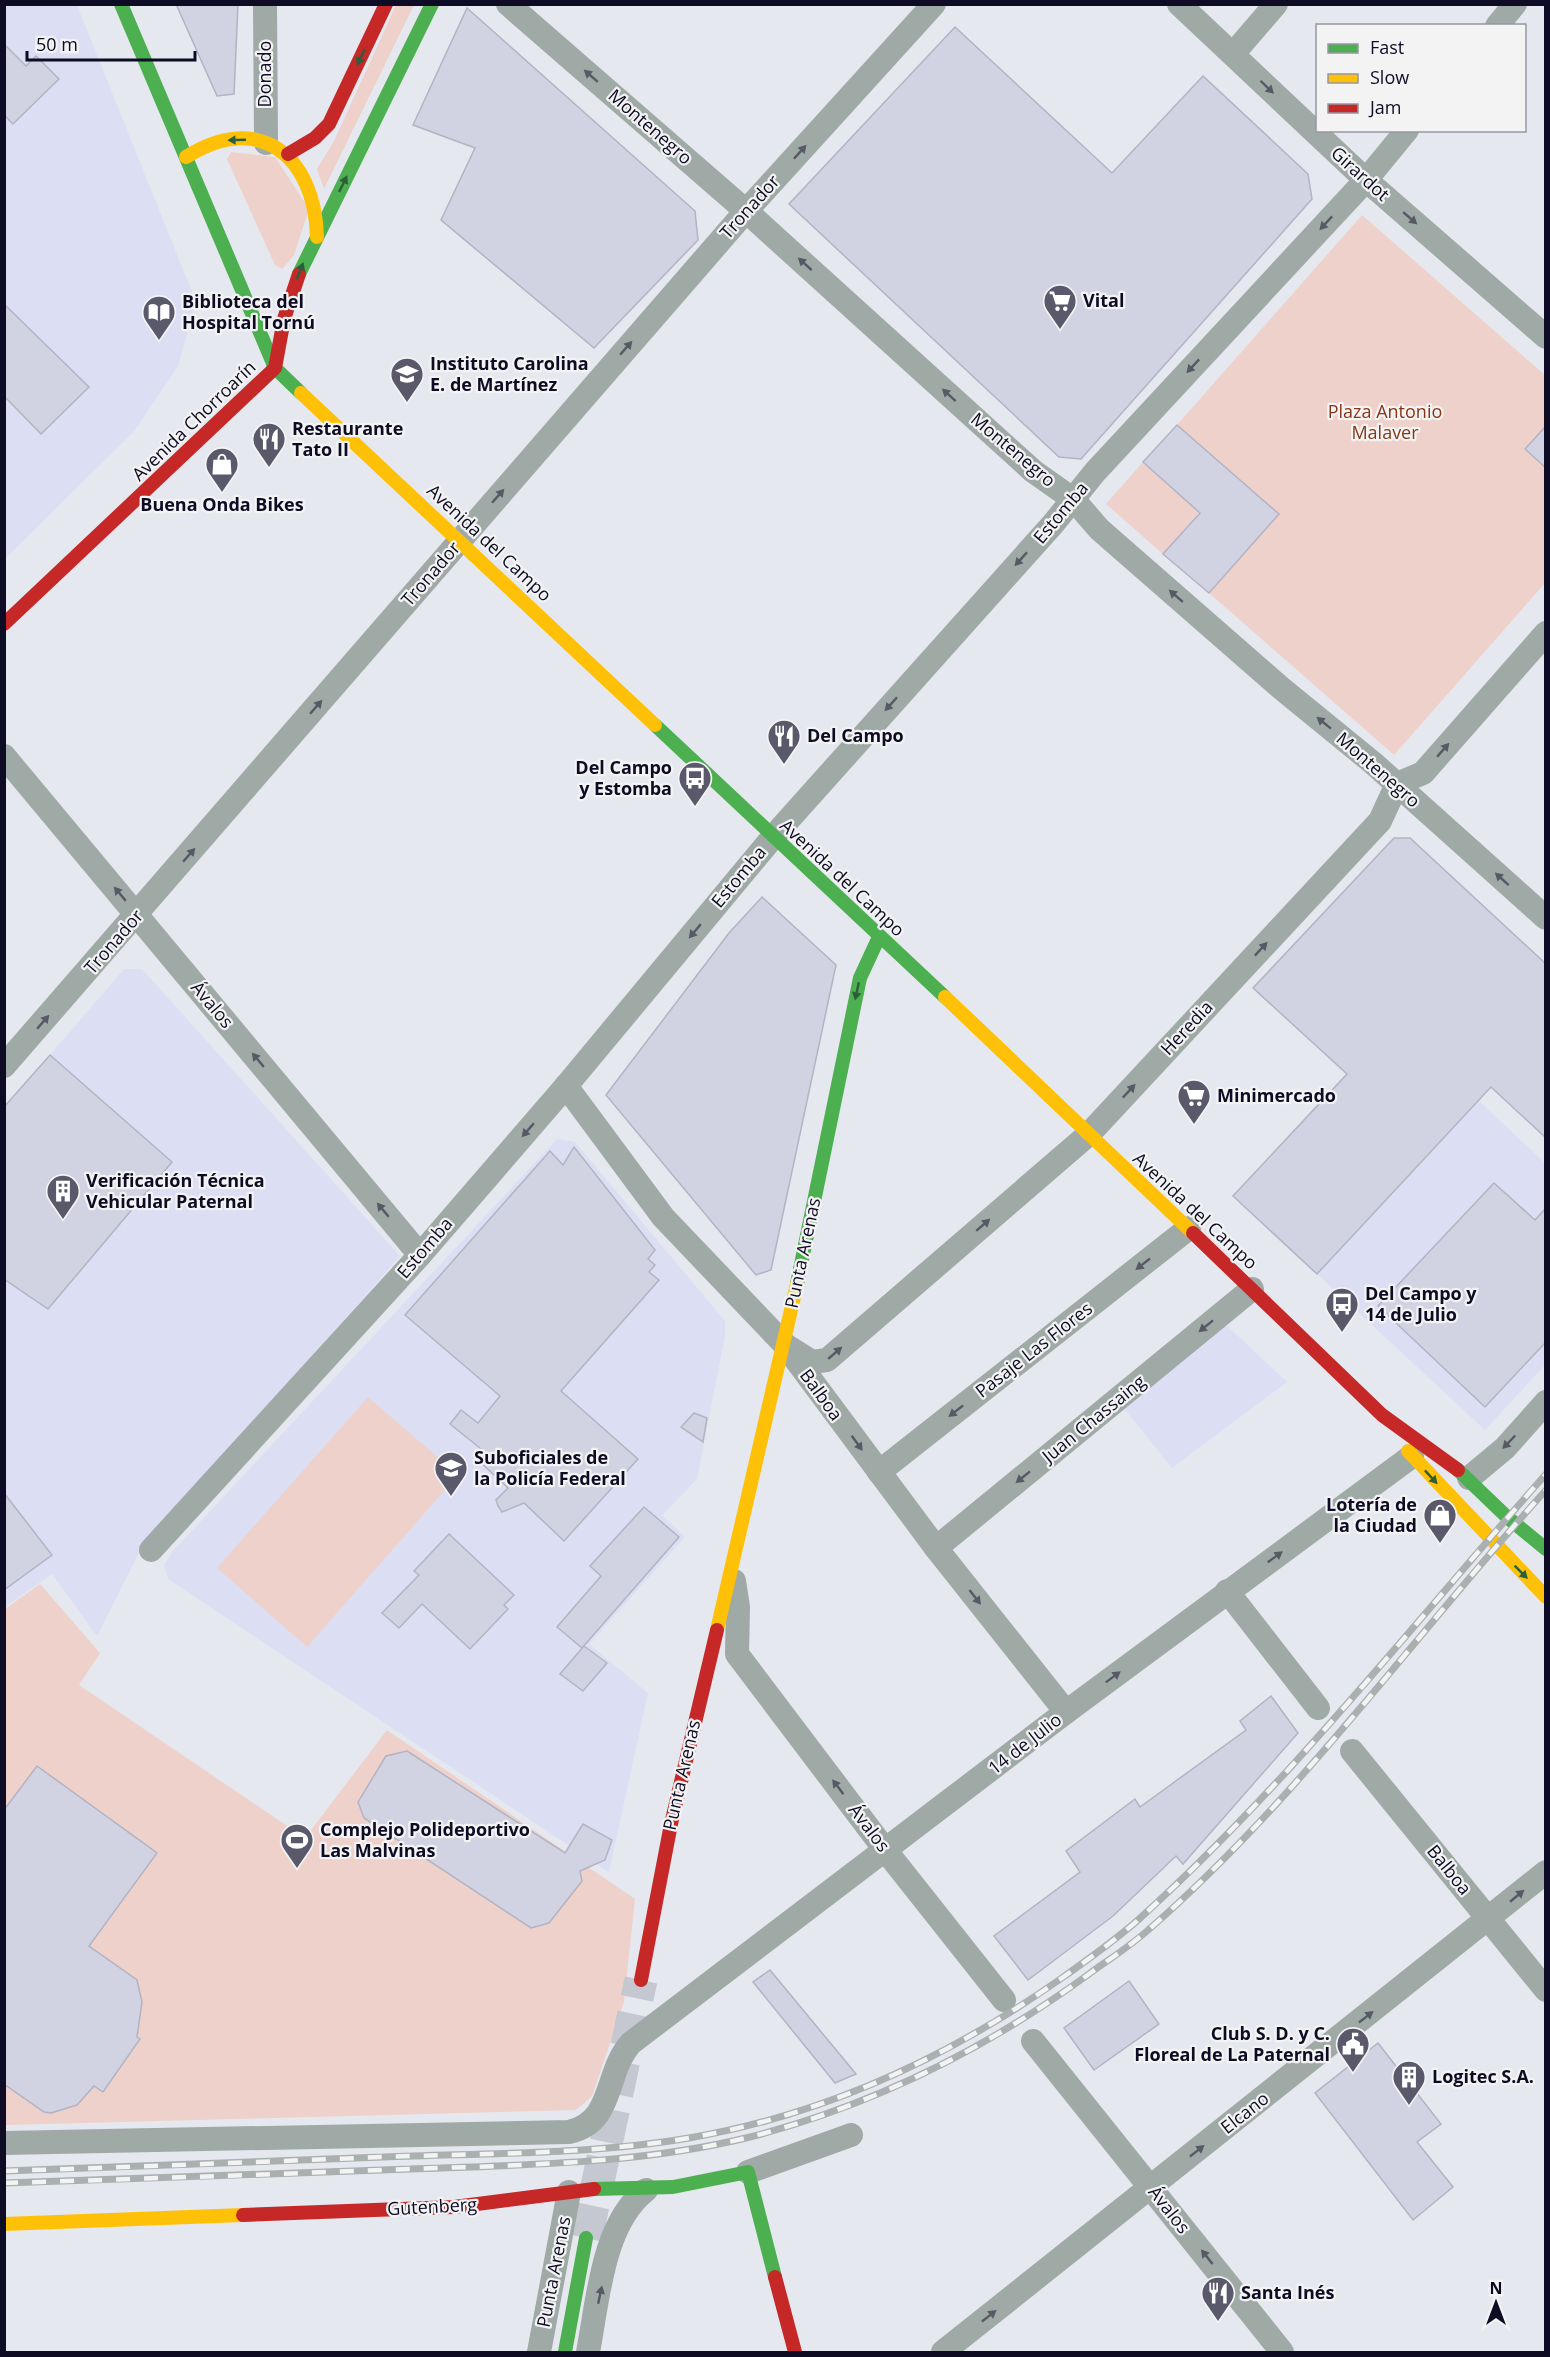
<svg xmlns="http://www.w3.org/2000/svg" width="1550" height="2357" viewBox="0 0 1550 2357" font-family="'Open Sans',sans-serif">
  <rect width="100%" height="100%" fill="#e6e8f0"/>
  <g fill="#dcdef3">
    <polygon points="5,5 77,5 196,302 178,366 135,430 5,559"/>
    <polygon points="124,969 142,969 400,1256 138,1555 97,1636 52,1574 5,1607 5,1107"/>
    <polygon points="1479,1101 1545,1163 1545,1365 1485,1430 1317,1274"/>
    <polygon points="557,1139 575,1142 725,1321 725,1336 697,1479 662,1515 685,1537 589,1644 648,1693 609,1872 168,1579 164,1565 172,1552"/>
    <polygon points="1221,1320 1287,1382 1172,1468 1119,1402"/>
  </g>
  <g fill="#eed1ca">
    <polygon points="396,5 414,5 324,189 317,169 334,141"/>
    <polygon points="231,152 275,157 309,209 294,255 282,269 275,265 227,159"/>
    <polygon points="1362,215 1545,375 1545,427 1525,449 1545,467 1545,583 1394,755 1209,593 1279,514 1177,425"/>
    <polygon points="1143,462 1199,512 1163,554 1106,504"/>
    <polygon points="368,1397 458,1475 307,1647 217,1568"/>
    <polygon points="40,1584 100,1653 79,1685 305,1838 387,1730 635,1899 624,2002 592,2096 576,2110 5,2125 5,1609"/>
  </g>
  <g fill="#d1d2e2" stroke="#b2b3c3" stroke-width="1.5">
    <polygon points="176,4 238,4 234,94 217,96"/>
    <polygon points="467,8 695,211 698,240 594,348 441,220 475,148 413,125"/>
    <polygon points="955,27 1112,173 1203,76 1308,174 1312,199 1081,459 1059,457 789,204"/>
    <polygon points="4,44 26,66 36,56 59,79 13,124 4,115"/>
    <polygon points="4,304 89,387 41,434 4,396"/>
    <polygon points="1177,425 1279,514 1209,593 1163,554 1200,513 1143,462"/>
    <polygon points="1545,427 1545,467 1525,449"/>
    <polygon points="1394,838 1410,838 1545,963 1545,1137 1491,1087 1317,1274 1233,1196 1347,1074 1253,988"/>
    <polygon points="762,897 836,965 771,1270 756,1275 606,1095 729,933"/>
    <polygon points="50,1055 172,1162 48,1309 4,1279 4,1107"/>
    <polygon points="574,1147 655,1250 648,1259 655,1265 649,1272 659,1280 561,1391 638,1459 564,1541 524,1503 502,1512 498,1506 496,1500 508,1488 479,1461 486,1453 450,1424 461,1410 478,1423 500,1396 405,1315 550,1151 563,1165"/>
    <polygon points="1494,1183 1535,1220 1545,1209 1545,1343 1485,1407 1378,1306"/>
    <polygon points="694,1413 707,1418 703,1442 681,1427"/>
    <polygon points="4,1493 52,1555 4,1590"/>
    <polygon points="644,1507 679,1537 582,1648 557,1627 601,1576 590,1566"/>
    <polygon points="449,1534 514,1595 504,1605 508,1609 470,1649 422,1604 399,1628 382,1613 419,1575 414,1571"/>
    <polygon points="584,1646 607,1663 583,1691 560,1674"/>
    <polygon points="1271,1696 1298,1733 1183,1864 1176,1856 1113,1916 1028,1980 994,1936 1080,1872 1066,1851 1135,1799 1140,1807 1246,1730 1240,1721"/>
    <polygon points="407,1751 565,1853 583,1824 612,1840 605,1860 580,1871 582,1881 549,1923 531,1928 364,1818 358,1802 386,1756"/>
    <polygon points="37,1766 157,1853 89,1946 137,1980 142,2002 137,2037 140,2039 103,2092 94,2086 77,2105 51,2113 44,2112 4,2084 4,1810"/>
    <polygon points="770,1970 856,2074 835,2083 753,1982"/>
    <polygon points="1129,1981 1159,2024 1094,2070 1064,2028"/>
    <polygon points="1378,2043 1441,2124 1417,2142 1453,2187 1413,2220 1315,2093"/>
  </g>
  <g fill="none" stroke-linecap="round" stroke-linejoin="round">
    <polyline stroke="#c5c7d1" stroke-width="33" stroke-dasharray="33 16" stroke-linecap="butt" points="586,2238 641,1980"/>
    <g stroke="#9fa9a6" stroke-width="24">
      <polyline points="265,4 266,143"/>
      <polyline points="508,4 746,211 1033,471 1074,500 1099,529 1281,688 1373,763 1546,918"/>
      <polyline points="1179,4 1366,180 1546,337"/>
      <polyline points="1497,26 1515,4"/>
      <polyline points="1233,54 1276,4"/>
      <polyline points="4,756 420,1255"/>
      <polyline points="4,1066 746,211 934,4"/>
      <polyline points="566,1086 663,1217 785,1345 936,1548 1066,1712"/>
      <polyline points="785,1345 812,1362 827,1360 1089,1134 1380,821 1397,784 1423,773 1546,633"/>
      <polyline points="879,1472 1189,1228"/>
      <polyline points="1469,1478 1505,1448 1546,1402"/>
      <polyline points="936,1548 1252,1289"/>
      <polyline points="151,1550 420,1255 566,1086 773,837 1053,524 1095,472 1366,180 1407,130"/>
      <polyline points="734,1581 738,1607 737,1654 886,1851 1004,2000"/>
      <polyline points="1227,1591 1318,1708"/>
      <polyline points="1352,1751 1546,1990"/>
      <polyline points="1033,2041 1282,2352"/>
      <path d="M4,2143L569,2132C615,2122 604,2073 631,2043L1066,1712L1412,1456"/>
      <polyline points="748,2172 851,2135"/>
      <polyline points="539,2352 569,2192"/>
      <path d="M588,2352C598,2301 602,2224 646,2190"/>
      <polyline points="943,2352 1546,1872"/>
    </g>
    <g stroke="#4caf50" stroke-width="14">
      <polyline points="121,4 275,368 301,393"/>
      <polyline points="299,274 432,4"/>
      <polyline points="655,725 945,997"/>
      <polyline points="797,1284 860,978 879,937"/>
      <polyline points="1458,1470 1507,1517 1546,1549"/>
      <polyline points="594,2189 673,2187 748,2172 775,2277"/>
      <polyline points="565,2352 586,2238"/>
    </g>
    <g stroke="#ffc107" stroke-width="14">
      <path d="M186,157C260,110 315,157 317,237"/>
      <polyline points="301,393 655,725"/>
      <polyline points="945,997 1193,1233"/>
      <polyline points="1408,1451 1546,1597"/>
      <polyline points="717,1630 797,1284"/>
      <polyline points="4,2224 243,2215"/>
    </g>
    <g stroke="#c62828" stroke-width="14">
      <polyline points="288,154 315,138 329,124 386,4"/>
      <polyline points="4,624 275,368 284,319 299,274"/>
      <polyline points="1193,1233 1382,1415 1458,1470"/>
      <polyline points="641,1980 671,1824 717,1630"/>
      <polyline points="243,2215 454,2207 594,2189"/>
      <polyline points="775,2277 795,2352"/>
    </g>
    <defs>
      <g id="rail">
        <path d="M4,2171C131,2167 257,2162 383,2157C485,2153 588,2155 689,2138C824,2115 947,2058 1059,1980C1086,1961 1113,1942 1138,1920C1287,1786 1413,1624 1546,1474"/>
        <path d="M4,2183C140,2179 275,2174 410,2169C521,2165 642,2164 750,2137C874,2105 986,2049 1089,1974C1108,1960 1129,1947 1147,1931C1297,1801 1413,1637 1546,1490"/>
      </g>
    </defs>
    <use href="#rail" stroke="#aaafb0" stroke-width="7"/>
    <use href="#rail" stroke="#f3f3f3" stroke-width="4.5" stroke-dasharray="14" stroke-linecap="butt"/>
  </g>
  <defs><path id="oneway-solid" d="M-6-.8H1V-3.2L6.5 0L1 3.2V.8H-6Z" transform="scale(1.5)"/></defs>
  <g fill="#2c5e3a">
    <use href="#oneway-solid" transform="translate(361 57) rotate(116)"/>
    <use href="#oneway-solid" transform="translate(237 140) rotate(178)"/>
    <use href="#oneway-solid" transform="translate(343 184) rotate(-64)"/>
    <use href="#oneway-solid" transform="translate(300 271) rotate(-68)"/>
    <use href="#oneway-solid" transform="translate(857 991) rotate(102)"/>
    <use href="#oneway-solid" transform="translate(1431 1477) rotate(47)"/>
    <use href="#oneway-solid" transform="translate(1521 1572) rotate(45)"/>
  </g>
  <g fill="#565a65">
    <use href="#oneway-solid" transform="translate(591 76) rotate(-139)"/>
    <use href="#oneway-solid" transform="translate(1267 87) rotate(44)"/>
    <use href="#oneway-solid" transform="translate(800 152) rotate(-48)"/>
    <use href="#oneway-solid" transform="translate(1410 218) rotate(41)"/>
    <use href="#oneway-solid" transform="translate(1326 223) rotate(133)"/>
    <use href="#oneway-solid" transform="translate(805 264) rotate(-138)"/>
    <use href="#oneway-solid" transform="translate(626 348) rotate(-49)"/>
    <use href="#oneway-solid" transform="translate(1193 366) rotate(133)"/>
    <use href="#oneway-solid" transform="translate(949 395) rotate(-138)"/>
    <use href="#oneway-solid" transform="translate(498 496) rotate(-49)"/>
    <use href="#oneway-solid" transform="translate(1021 559) rotate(132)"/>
    <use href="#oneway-solid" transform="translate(1176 596) rotate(-139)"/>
    <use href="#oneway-solid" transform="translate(891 704) rotate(132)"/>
    <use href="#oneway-solid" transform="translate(316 707) rotate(-49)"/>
    <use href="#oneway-solid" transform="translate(1324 723) rotate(-141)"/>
    <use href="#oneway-solid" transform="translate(1443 750) rotate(-49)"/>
    <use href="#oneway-solid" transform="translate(189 855) rotate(-49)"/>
    <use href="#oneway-solid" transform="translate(1502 879) rotate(-138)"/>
    <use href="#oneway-solid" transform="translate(120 894) rotate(-130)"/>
    <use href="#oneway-solid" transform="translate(695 931) rotate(130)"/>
    <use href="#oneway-solid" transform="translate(1261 949) rotate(-47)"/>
    <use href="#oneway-solid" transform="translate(43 1022) rotate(-49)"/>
    <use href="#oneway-solid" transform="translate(258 1060) rotate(-130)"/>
    <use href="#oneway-solid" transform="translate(1129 1091) rotate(-47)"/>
    <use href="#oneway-solid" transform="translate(528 1130) rotate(131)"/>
    <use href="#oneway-solid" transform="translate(383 1210) rotate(-130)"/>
    <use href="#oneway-solid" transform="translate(983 1225) rotate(-41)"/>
    <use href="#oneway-solid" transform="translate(1143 1264) rotate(142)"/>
    <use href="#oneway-solid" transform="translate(1206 1326) rotate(141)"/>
    <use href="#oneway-solid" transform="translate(835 1353) rotate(-41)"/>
    <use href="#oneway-solid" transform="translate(956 1411) rotate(142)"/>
    <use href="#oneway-solid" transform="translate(1509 1442) rotate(134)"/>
    <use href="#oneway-solid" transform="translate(857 1443) rotate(54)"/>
    <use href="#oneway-solid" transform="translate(1023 1477) rotate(141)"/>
    <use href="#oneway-solid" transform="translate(1275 1557) rotate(-36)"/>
    <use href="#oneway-solid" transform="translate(975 1597) rotate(52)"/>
    <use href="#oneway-solid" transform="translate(1113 1677) rotate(-37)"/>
    <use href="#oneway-solid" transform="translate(838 1787) rotate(-127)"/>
    <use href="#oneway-solid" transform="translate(1517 1896) rotate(-40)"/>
    <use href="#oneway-solid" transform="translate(1366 2017) rotate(-38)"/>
    <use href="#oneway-solid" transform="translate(1197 2151) rotate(-38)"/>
    <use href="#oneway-solid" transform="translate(1207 2257) rotate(-128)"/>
    <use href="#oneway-solid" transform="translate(600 2295) rotate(-78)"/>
    <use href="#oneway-solid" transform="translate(989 2316) rotate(-38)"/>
  </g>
  <defs>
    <symbol id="supermarket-pin" viewBox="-11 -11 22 30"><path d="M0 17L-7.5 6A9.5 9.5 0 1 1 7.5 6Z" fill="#59596b" stroke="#f3f3f3"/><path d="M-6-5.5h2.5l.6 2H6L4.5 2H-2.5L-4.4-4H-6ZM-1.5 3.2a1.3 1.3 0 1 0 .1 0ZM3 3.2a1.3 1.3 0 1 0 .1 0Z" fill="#fff"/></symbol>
    <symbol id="library-pin" viewBox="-11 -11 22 30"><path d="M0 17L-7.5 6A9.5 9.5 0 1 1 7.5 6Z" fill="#59596b" stroke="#f3f3f3"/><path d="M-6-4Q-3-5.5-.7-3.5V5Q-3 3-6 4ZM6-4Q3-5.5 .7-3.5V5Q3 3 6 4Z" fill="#fff"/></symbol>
    <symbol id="school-pin" viewBox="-11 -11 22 30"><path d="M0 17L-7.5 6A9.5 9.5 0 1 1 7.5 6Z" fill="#59596b" stroke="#f3f3f3"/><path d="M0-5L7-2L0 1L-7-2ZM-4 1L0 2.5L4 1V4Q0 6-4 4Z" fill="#fff"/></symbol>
    <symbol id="restaurant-pin" viewBox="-11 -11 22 30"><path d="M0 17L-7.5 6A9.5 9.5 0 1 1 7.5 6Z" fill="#59596b" stroke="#f3f3f3"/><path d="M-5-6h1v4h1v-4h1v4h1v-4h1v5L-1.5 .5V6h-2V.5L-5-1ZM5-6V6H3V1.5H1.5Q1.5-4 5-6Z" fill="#fff"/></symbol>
    <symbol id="shop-pin" viewBox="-11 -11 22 30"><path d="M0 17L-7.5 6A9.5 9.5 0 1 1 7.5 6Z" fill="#59596b" stroke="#f3f3f3"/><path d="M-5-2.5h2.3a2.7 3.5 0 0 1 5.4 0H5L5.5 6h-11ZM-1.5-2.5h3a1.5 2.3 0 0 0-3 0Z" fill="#fff"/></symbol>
    <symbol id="bus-pin" viewBox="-11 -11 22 30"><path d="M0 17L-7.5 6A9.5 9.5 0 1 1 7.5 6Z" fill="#59596b" stroke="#f3f3f3"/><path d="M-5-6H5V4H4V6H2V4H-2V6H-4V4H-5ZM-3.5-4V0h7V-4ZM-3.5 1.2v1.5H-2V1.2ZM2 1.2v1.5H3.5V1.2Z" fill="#fff"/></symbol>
    <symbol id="building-pin" viewBox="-11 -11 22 30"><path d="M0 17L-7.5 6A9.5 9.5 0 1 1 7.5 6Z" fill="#59596b" stroke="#f3f3f3"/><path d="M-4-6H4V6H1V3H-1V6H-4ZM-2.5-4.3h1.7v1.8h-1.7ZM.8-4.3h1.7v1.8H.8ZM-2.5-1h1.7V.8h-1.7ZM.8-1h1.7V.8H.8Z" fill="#fff"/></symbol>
    <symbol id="university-pin" viewBox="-11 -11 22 30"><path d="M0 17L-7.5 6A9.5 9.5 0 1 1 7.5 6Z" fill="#59596b" stroke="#f3f3f3"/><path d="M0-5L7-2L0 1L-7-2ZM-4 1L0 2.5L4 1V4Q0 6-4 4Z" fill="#fff"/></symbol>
    <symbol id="stadium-pin" viewBox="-11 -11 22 30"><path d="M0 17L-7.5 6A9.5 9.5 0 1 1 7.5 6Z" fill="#59596b" stroke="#f3f3f3"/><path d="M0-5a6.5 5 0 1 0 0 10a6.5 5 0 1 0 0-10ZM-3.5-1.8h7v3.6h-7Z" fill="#fff"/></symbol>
    <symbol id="civic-pin" viewBox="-11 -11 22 30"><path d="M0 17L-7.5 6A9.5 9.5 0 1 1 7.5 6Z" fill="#59596b" stroke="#f3f3f3"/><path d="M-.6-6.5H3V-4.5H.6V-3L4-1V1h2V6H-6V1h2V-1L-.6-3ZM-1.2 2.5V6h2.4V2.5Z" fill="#fff"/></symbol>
  </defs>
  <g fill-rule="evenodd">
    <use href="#supermarket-pin" x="1041" y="282" width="38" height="52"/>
    <use href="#library-pin" x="140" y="293" width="38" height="52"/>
    <use href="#school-pin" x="388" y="355" width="38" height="52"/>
    <use href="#restaurant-pin" x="250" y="420" width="38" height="52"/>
    <use href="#shop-pin" x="203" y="445" width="38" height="52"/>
    <use href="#restaurant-pin" x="765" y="717" width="38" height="52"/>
    <use href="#bus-pin" x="676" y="759" width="38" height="52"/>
    <use href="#supermarket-pin" x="1175" y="1077" width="38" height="52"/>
    <use href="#building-pin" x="44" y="1172" width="38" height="52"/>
    <use href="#bus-pin" x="1323" y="1285" width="38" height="52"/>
    <use href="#university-pin" x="432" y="1449" width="38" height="52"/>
    <use href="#shop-pin" x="1421" y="1496" width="38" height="52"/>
    <use href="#stadium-pin" x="278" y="1821" width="38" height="52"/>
    <use href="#civic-pin" x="1334" y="2025" width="38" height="52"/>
    <use href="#building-pin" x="1390" y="2058" width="38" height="52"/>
    <use href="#restaurant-pin" x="1199" y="2274" width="38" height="52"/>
  </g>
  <g text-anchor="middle" stroke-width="4.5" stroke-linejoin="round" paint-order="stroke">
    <g font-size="18" fill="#0d0c24" stroke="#f3f3f3">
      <text transform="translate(265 74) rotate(-90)" y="6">Donado</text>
      <text transform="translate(650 127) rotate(41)" y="6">Montenegro</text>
      <text transform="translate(1360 174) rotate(42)" y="6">Girardot</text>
      <text transform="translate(750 207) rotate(-48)" y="6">Tronador</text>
      <text transform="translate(194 421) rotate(-44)" y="6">Avenida Chorroarín</text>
      <text transform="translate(1013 450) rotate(40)" y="6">Montenegro</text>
      <text transform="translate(1061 513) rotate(-50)" y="6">Estomba</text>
      <text transform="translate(489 543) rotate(43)" y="6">Avenida del Campo</text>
      <text transform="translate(431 574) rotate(-49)" y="6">Tronador</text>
      <text transform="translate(1378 770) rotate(41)" y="6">Montenegro</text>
      <text transform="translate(739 877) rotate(-50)" y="6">Estomba</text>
      <text transform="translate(842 878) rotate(43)" y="6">Avenida del Campo</text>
      <text transform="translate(114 942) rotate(-49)" y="6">Tronador</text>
      <text transform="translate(212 1005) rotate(50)" y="6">Ávalos</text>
      <text transform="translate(1187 1028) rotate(-47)" y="6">Heredia</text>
      <text transform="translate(1195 1211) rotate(43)" y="6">Avenida del Campo</text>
      <text transform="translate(425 1248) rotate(-49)" y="6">Estomba</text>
      <text transform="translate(803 1253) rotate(-78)" y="6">Punta Arenas</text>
      <text transform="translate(1034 1350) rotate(-38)" y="6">Pasaje Las Flores</text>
      <text transform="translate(821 1395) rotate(54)" y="6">Balboa</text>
      <text transform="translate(1094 1419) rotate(-39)" y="6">Juan Chassaing</text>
      <text transform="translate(1025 1744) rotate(-38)" y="6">14 de Julio</text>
      <text transform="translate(682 1775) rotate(-77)" y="6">Punta Arenas</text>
      <text transform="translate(869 1828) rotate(53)" y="6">Ávalos</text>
      <text transform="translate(1449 1870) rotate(51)" y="6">Balboa</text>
      <text transform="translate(1245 2113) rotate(-38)" y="6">Elcano</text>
      <text transform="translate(432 2207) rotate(-3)" y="6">Gutenberg</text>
      <text transform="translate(1169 2210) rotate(52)" y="6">Ávalos</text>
      <text transform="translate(554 2272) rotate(-79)" y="6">Punta Arenas</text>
    </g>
    <g font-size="18" font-weight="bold" fill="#0d0c24" stroke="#f3f3f3" text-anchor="start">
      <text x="1083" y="307">Vital</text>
      <text x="182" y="308">Biblioteca del<tspan x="182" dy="21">Hospital Tornú</tspan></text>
      <text x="430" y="370">Instituto Carolina<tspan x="430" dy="21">E. de Martínez</tspan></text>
      <text x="292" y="435">Restaurante<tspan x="292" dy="21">Tato II</tspan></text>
      <text x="222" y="511" text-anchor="middle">Buena Onda Bikes</text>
      <text x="807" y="742">Del Campo</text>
      <text x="672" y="774" text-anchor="end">Del Campo<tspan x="672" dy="21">y Estomba</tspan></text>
      <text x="1217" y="1102">Minimercado</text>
      <text x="86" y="1187">Verificación Técnica<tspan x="86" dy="21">Vehicular Paternal</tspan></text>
      <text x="1365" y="1300">Del Campo y<tspan x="1365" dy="21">14 de Julio</tspan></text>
      <text x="474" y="1464">Suboficiales de<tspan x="474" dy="21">la Policía Federal</tspan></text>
      <text x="1417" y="1511" text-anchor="end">Lotería de<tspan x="1417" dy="21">la Ciudad</tspan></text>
      <text x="320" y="1836">Complejo Polideportivo<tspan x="320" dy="21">Las Malvinas</tspan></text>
      <text x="1330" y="2040" text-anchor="end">Club S. D. y C.<tspan x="1330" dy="21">Floreal de La Paternal</tspan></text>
      <text x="1432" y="2083">Logitec S.A.</text>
      <text x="1241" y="2299">Santa Inés</text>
    </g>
    <g font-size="18" fill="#853818" stroke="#f3f3f3">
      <text x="1385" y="418">Plaza Antonio<tspan x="1385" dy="21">Malaver</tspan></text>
    </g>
  </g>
  <rect width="1550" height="2357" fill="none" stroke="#0d0c24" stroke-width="12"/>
  <rect x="1316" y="24" width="210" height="108" fill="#f3f3f3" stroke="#9797a0" stroke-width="1.5"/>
  <rect x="1328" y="44" width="30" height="9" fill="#4caf50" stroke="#9797a0" stroke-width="1.5"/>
  <text x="1370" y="54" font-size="18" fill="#0d0c24">Fast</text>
  <rect x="1328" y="74" width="30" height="9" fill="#ffc107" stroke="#9797a0" stroke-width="1.5"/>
  <text x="1370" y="84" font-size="18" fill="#0d0c24">Slow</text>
  <rect x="1328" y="104" width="30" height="9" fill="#c62828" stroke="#9797a0" stroke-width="1.5"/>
  <text x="1370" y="114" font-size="18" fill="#0d0c24">Jam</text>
  <g transform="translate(1496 2303)" stroke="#f3f3f3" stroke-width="4.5" paint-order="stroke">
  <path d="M0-4.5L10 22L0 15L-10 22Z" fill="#0d0c24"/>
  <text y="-9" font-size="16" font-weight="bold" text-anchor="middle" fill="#0d0c24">N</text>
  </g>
  <path d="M27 51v9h168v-9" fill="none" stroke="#0d0c24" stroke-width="3"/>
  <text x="36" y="51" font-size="18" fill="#0d0c24" stroke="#f3f3f3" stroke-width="4.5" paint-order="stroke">50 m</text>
</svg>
